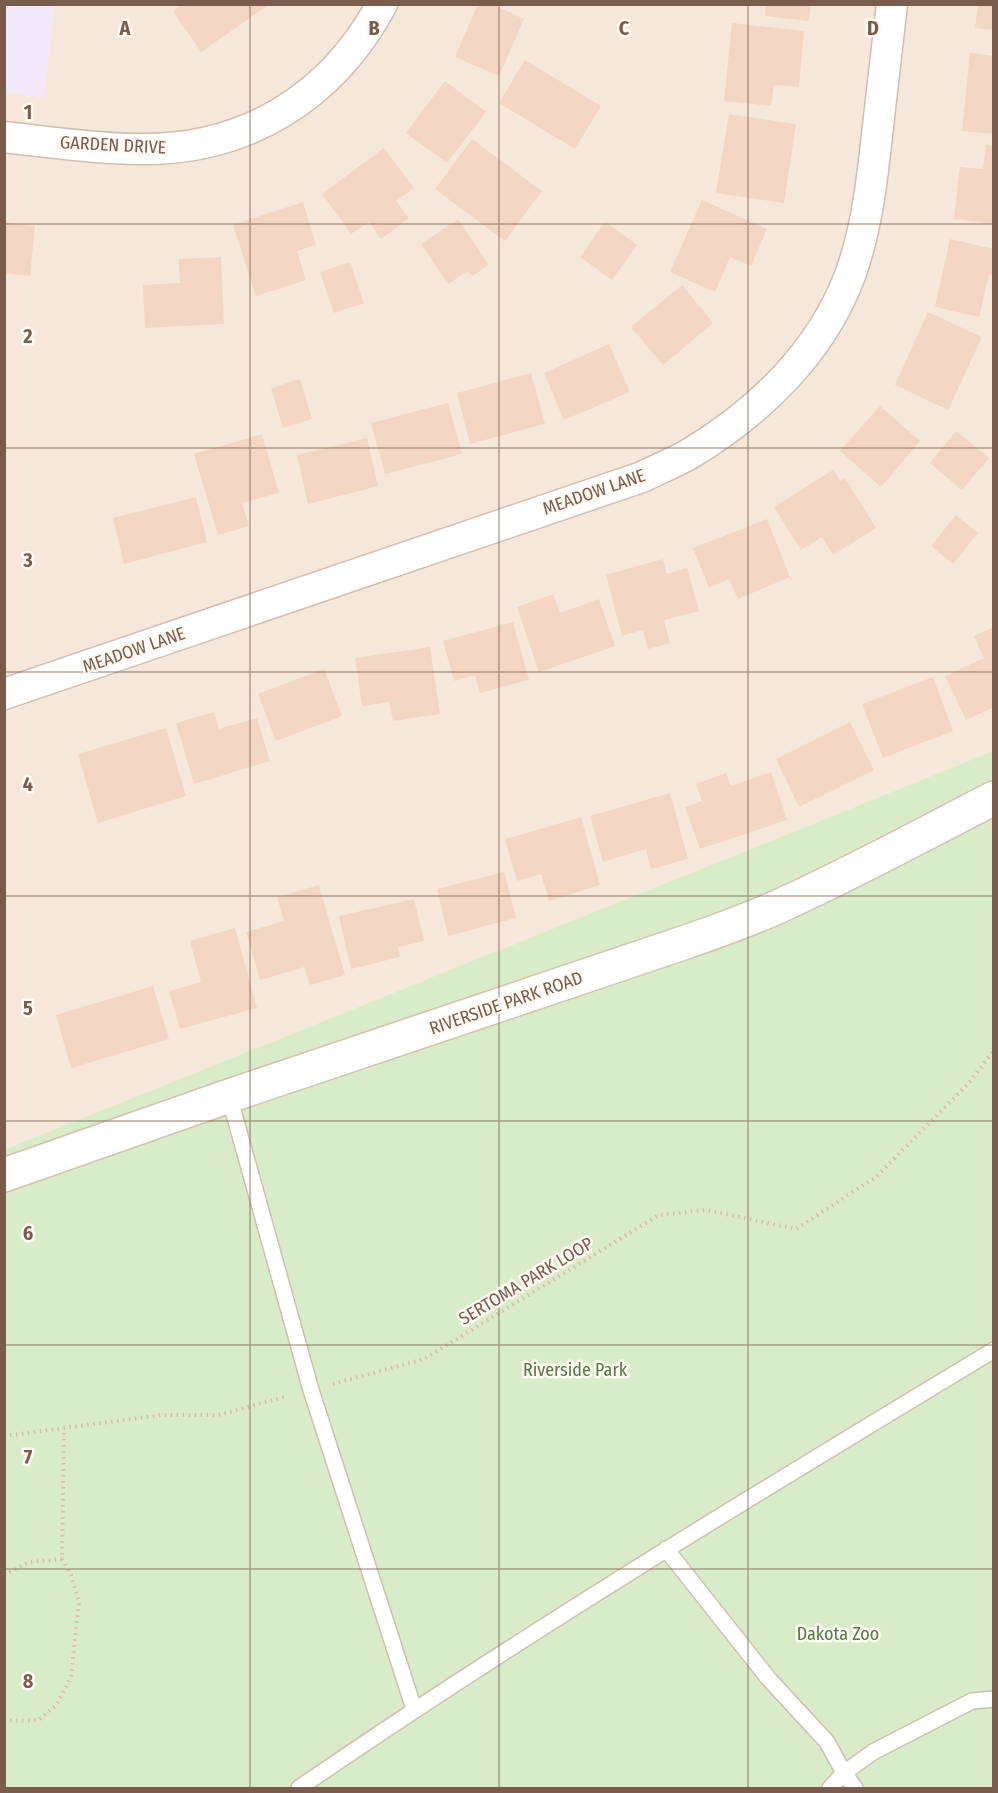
<svg xmlns="http://www.w3.org/2000/svg" width="998" height="1793" viewBox="0 0 998 1793" font-family="'Fira Sans Condensed',sans-serif">
  <rect width="100%" height="100%" fill="#fdf6ec"/>
  <polygon fill="#f5e8da" points="5,5 993,5 993,751 5,1150"/>
  <polygon fill="#f3e8fa" points="5,4 55,5 44,97 5,93"/>
  <polygon fill="#d8ecc9" points="993,751 993,1788 5,1788 4,1150"/>
  <g fill="#f3d5c3">
    <polygon points="182,4 270,4 201,52 173,11"/>
    <polygon points="478,4 492,4 524,19 499,76 455,57"/>
    <polygon points="766,4 811,4 809,21 765,16"/>
    <polygon points="978,4 994,4 994,30 975,28"/>
    <polygon points="732,23 804,31 799,87 774,85 771,106 724,101"/>
    <polygon points="970,53 994,56 994,134 962,131"/>
    <polygon points="525,60 601,106 575,149 499,103"/>
    <polygon points="445,81 486,112 447,163 406,133"/>
    <polygon points="729,114 796,124 784,203 716,193"/>
    <polygon points="472,139 542,191 505,241 435,189"/>
    <polygon points="986,145 994,146 994,224 954,219 960,167 983,169"/>
    <polygon points="384,148 414,188 396,201 409,218 381,239 369,222 351,234 322,194"/>
    <polygon points="702,200 767,229 751,266 730,257 715,292 670,272"/>
    <polygon points="303,202 316,245 297,251 306,280 256,296 233,225"/>
    <polygon points="458,219 489,265 472,276 468,271 448,284 421,244"/>
    <polygon points="4,222 35,226 30,276 4,273"/>
    <polygon points="605,222 637,245 612,280 580,257"/>
    <polygon points="950,239 994,249 994,275 989,274 979,317 935,307"/>
    <polygon points="221,257 224,324 145,328 143,285 180,283 179,259"/>
    <polygon points="350,262 364,303 334,313 320,272"/>
    <polygon points="682,285 713,323 663,365 631,327"/>
    <polygon points="928,312 982,337 948,410 895,385"/>
    <polygon points="609,344 630,392 564,420 544,373"/>
    <polygon points="531,373 545,424 470,444 457,393"/>
    <polygon points="300,379 312,419 283,428 271,388"/>
    <polygon points="448,403 462,454 385,474 371,423"/>
    <polygon points="880,406 920,441 881,487 840,451"/>
    <polygon points="956,431 989,458 962,490 930,463"/>
    <polygon points="262,434 279,493 242,503 249,526 218,535 194,454"/>
    <polygon points="367,438 378,486 308,504 297,455"/>
    <polygon points="833,470 840,481 845,478 876,528 833,555 822,537 801,550 774,507"/>
    <polygon points="196,497 207,542 124,564 113,518"/>
    <polygon points="956,515 978,533 953,564 931,546"/>
    <polygon points="767,519 790,577 738,599 729,579 709,588 693,548"/>
    <polygon points="663,559 667,574 687,568 699,611 664,620 670,643 648,649 643,630 622,636 606,575"/>
    <polygon points="553,594 560,613 599,599 615,646 539,672 517,607"/>
    <polygon points="513,622 529,680 480,693 475,675 454,681 443,641"/>
    <polygon points="994,627 994,707 966,720 945,676 984,658 974,636"/>
    <polygon points="430,647 440,714 393,721 389,702 362,706 355,658"/>
    <polygon points="324,669 342,716 276,741 258,694"/>
    <polygon points="933,677 953,731 883,758 862,704"/>
    <polygon points="214,712 219,729 257,718 270,761 194,784 176,723"/>
    <polygon points="850,722 874,770 799,807 776,759"/>
    <polygon points="166,728 186,796 98,823 78,754"/>
    <polygon points="771,772 787,820 700,849 685,807 702,801 696,784 726,773 731,786"/>
    <polygon points="670,793 688,859 651,869 646,849 603,862 590,816"/>
    <polygon points="581,817 600,885 549,901 541,874 517,881 505,839"/>
    <polygon points="504,872 516,918 448,936 437,889"/>
    <polygon points="319,885 345,975 310,985 304,967 260,980 246,932 284,921 277,897"/>
    <polygon points="414,899 424,941 398,947 400,957 351,969 339,916"/>
    <polygon points="235,928 257,1008 180,1029 169,991 201,982 190,941"/>
    <polygon points="153,986 169,1039 71,1068 56,1015"/>
  </g>
  <g fill="none" stroke-linecap="round" stroke-linejoin="round">
    <defs>
      <g id="lane">
        <polyline points="229,1096 311,1390 414,1709"/>
        <polyline points="666,1549 768,1678 827,1742 844,1773 855,1788"/>
        <path d="M299,1788C525,1633 759,1492 994,1350"/>
        <polyline points="830,1788 844,1773 873,1752 972,1701 994,1699"/>
      </g>
      <g id="street">
        <path d="M4,137C50,142 95,149 141,149C247,150 332,97 382,4"/>
        <path d="M4,694L642,477C658,469 676,462 691,453C759,412 820,353 849,278C866,233 872,182 877,135C882,92 887,48 892,4"/>
      </g>
      <path id="secondary" d="M4,1175L229,1096L683,943C718,931 752,919 786,903C856,871 924,834 994,798"/>
    </defs>
    <use href="#lane" stroke="#d1beb0" stroke-width="18"/>
    <use href="#street" stroke="#d1beb0" stroke-width="33"/>
    <use href="#secondary" stroke="#d6c0b0" stroke-width="36"/>
    <g stroke="#d9b8a5" stroke-width="4" stroke-dasharray="1.5 4.5" stroke-linecap="butt">
      <polyline points="333,1384 424,1359 659,1215 706,1210 796,1229 876,1177 968,1084 994,1050"/>
      <polyline points="4,1436 161,1415 218,1415 288,1396"/>
      <polyline points="4,1575 29,1562 62,1559"/>
      <polyline points="4,1721 39,1720 57,1704 71,1677 79,1602 71,1575 62,1559 64,1428"/>
    </g>
    <use href="#lane" stroke="#fff" stroke-width="15"/>
    <use href="#street" stroke="#fff" stroke-width="30"/>
    <use href="#secondary" stroke="#fff" stroke-width="33"/>
  </g>
  <path fill="none" stroke="#7a5c4d" stroke-width="1.5" stroke-opacity="0.55" d="M250,4V1788M499,4V1788M748,4V1788M4,224H994M4,448H994M4,672H994M4,896H994M4,1121H994M4,1345H994M4,1569H994"/>
  <g text-anchor="middle" stroke-width="5" stroke-linejoin="round" paint-order="stroke">
    <g font-size="18" fill="#7a5c4d" stroke="#fffaf3">
      <text transform="translate(113 145) rotate(3)" y="6">GARDEN DRIVE</text>
      <text transform="translate(594 492) rotate(-19)" y="6">MEADOW LANE</text>
      <text transform="translate(134 650) rotate(-19)" y="6">MEADOW LANE</text>
      <text transform="translate(506 1003) rotate(-19)" y="6">RIVERSIDE PARK ROAD</text>
      <text transform="translate(526 1281) rotate(-31)" y="6">SERTOMA PARK LOOP</text>
    </g>
    <g font-size="18" fill="#537a41" stroke="#fffaf3">
      <text x="575" y="1376">Riverside Park</text>
      <text x="838" y="1640">Dakota Zoo</text>
    </g>
  </g>
  <g font-size="20" text-anchor="middle" font-weight="bold" fill="#7a5c4d" stroke="#fffaf3" stroke-width="5" stroke-linejoin="round" paint-order="stroke">
    <text x="125" y="35">A</text>
    <text x="374" y="35">B</text>
    <text x="624" y="35">C</text>
    <text x="873" y="35">D</text>
    <text x="28" y="119">1</text>
    <text x="28" y="343">2</text>
    <text x="28" y="567">3</text>
    <text x="28" y="791">4</text>
    <text x="28" y="1015">5</text>
    <text x="28" y="1240">6</text>
    <text x="28" y="1464">7</text>
    <text x="28" y="1688">8</text>
  </g>
  <rect width="998" height="1793" fill="none" stroke="#7a5c4d" stroke-width="12"/>
</svg>
